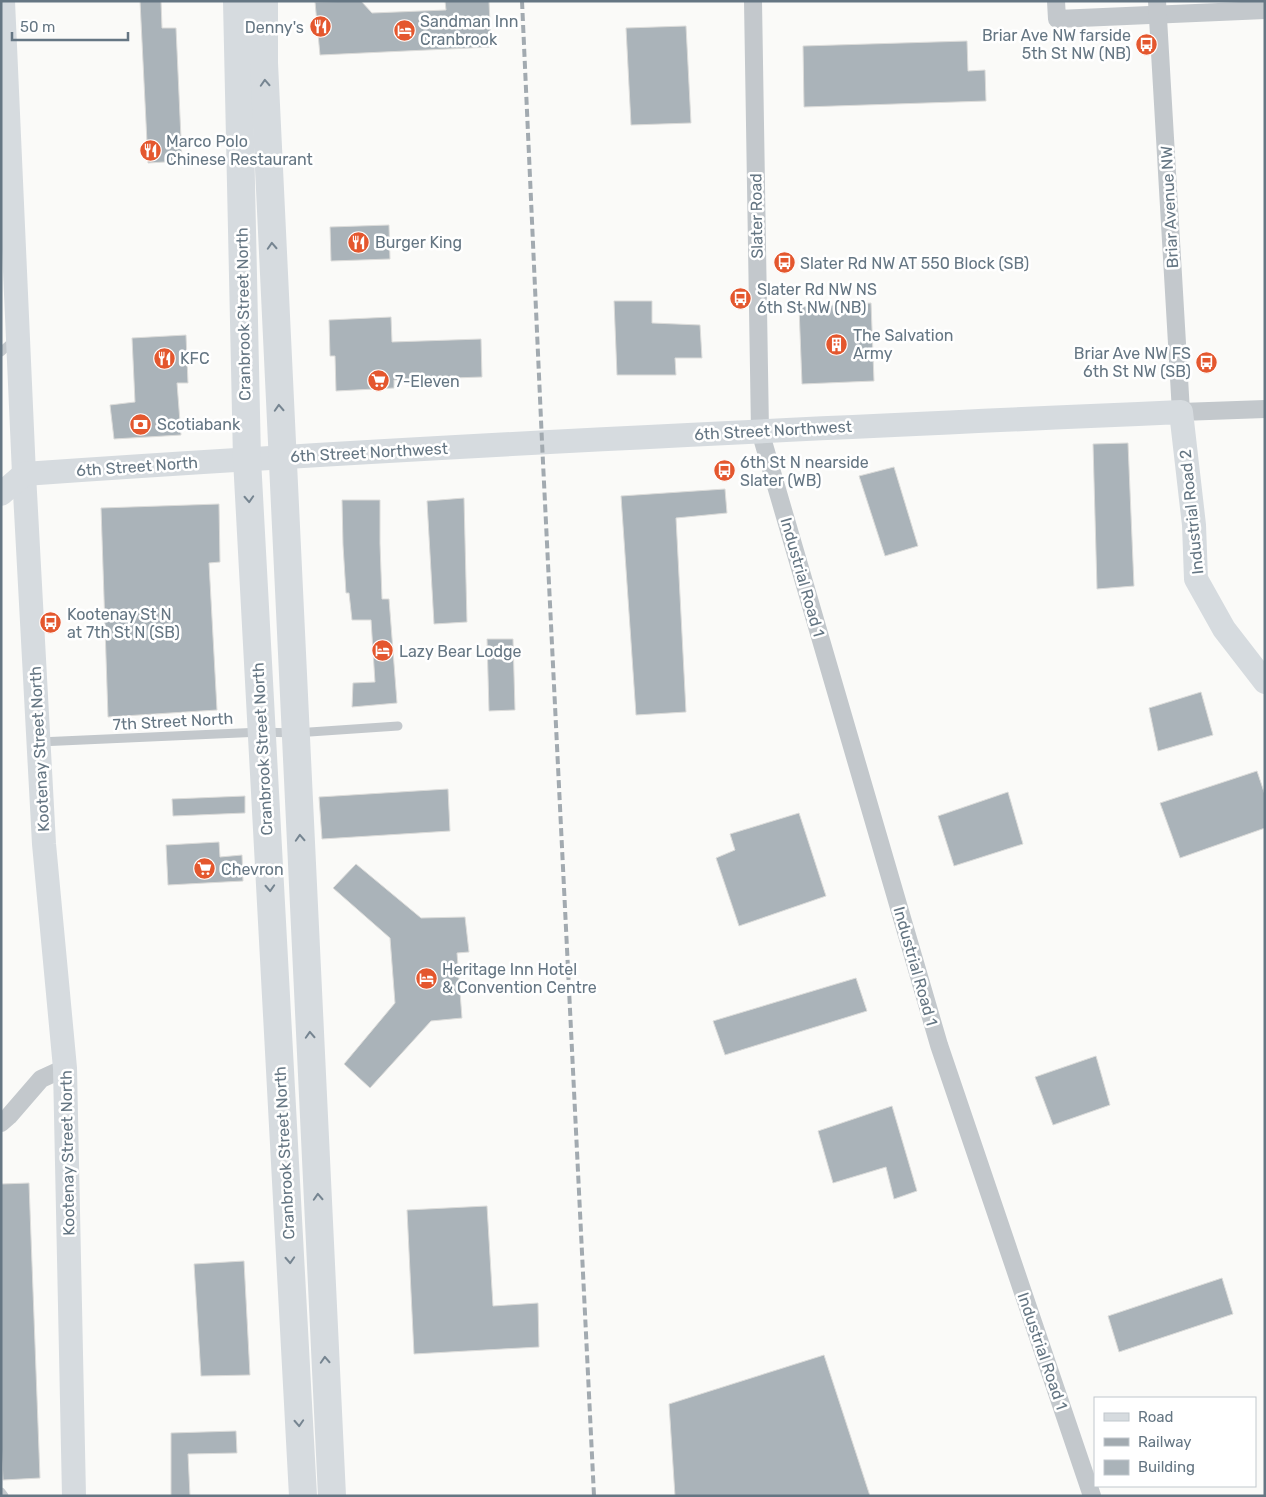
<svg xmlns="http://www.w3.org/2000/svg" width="1266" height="1497" viewBox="0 0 1266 1497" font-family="Rubik,sans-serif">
  <rect width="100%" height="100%" fill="#fafaf8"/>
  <g fill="#aab3b9" stroke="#dcdcda">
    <polygon points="140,1 161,1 162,28 176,28 182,161 148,163"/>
    <polygon points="361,1 372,13 446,10 445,1 489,1 491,47 320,55 315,2"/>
    <polygon points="686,26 691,123 631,125 626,28"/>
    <polygon points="967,41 968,71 985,70 986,101 804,107 803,46"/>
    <polygon points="389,225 390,259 331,261 330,227"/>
    <polygon points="614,301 652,301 652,323 700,325 702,358 675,358 676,375 617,375"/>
    <polygon points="871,303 874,381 802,384 799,307"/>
    <polygon points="391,317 392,342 481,339 482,377 394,380 394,388 336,391 335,356 330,356 329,320"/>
    <polygon points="186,335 188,383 177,383 181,435 114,439 110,405 135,402 132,338"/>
    <polygon points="1128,443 1134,586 1097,589 1093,444"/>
    <polygon points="894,467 918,546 885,556 859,476"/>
    <polygon points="725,489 727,513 676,518 686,712 636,715 621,496"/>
    <polygon points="464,498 467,622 434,624 427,501"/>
    <polygon points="342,500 380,500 380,544 382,599 389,599 397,703 352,707 353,683 375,682 371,620 352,620 349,593 346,593 343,545"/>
    <polygon points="219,504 220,562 209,563 217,710 108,717 101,508"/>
    <polygon points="487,639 513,639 515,710 489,711"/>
    <polygon points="1201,692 1213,735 1158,751 1149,708"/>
    <polygon points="1257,771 1265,795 1265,828 1180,858 1160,803"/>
    <polygon points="448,789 450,831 322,839 319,797"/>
    <polygon points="1008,792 1023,844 954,866 938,816"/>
    <polygon points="245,796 245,813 173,816 172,799"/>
    <polygon points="799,813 826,896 739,926 716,858 735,850 730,834"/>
    <polygon points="219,842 220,857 242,855 243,881 168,885 166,845"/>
    <polygon points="356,864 421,918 465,917 469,952 457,953 462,1018 431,1021 370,1088 344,1064 395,1003 390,938 333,888"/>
    <polygon points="856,978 867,1011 725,1055 713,1021"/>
    <polygon points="1096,1056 1110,1105 1053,1125 1035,1077"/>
    <polygon points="892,1106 917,1191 894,1199 886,1167 833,1183 818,1131"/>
    <polygon points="29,1183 40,1478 3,1480 1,1439 1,1184"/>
    <polygon points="487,1206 493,1306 538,1303 539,1347 414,1354 407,1210"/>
    <polygon points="244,1261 250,1375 201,1376 194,1264"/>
    <polygon points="1222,1278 1233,1314 1119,1352 1108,1316"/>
    <polygon points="824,1355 870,1496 675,1496 669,1404"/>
    <polygon points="236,1431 237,1453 188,1454 190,1496 171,1496 171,1433"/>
  </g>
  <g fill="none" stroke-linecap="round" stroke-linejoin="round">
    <g stroke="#c3c8cc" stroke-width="9">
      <polyline points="1,352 14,340"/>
      <polyline points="39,742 261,732 295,733 398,726"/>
      <polyline points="1,1492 4,1496"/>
    </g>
    <g stroke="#c3c8cc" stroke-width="18">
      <polyline points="753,1 760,431 939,1045 1092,1496"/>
      <polyline points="1056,1 1057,19 1265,10"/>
      <polyline points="1157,1 1181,412 1265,409"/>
      <polyline points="1,1123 9,1116 41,1079 65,1068"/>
    </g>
    <g stroke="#d6dbdf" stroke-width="24">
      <polyline points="3,1 24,474 44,844 65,1068 74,1496"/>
      <path d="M1,494L24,474C409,447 795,429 1181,412L1194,525L1196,579L1224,629L1265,682"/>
    </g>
    <g stroke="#d6dbdf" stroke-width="28">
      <polyline points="237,1 247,459 303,1496"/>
      <polyline points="264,1 264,63 332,1496"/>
    </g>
    <polyline stroke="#a2aab0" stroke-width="4" stroke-dasharray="8 4" stroke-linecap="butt" points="522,1 542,442 594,1496"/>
  </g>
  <defs><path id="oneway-chevron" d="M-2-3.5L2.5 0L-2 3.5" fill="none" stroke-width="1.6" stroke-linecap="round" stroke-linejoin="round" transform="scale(1.25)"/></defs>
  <g stroke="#768591">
    <use href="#oneway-chevron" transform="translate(265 83) rotate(-93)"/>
    <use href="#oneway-chevron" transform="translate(272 246) rotate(-93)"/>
    <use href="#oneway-chevron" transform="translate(279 408) rotate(-93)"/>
    <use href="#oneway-chevron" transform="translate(249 499) rotate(87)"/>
    <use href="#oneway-chevron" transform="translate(300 838) rotate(-93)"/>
    <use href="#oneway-chevron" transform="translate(270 888) rotate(87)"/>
    <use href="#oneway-chevron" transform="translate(310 1035) rotate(-93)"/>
    <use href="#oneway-chevron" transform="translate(318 1197) rotate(-93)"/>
    <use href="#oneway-chevron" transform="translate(290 1260) rotate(87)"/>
    <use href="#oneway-chevron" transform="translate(325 1360) rotate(-93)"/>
    <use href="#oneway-chevron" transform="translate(299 1423) rotate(87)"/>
  </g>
  <defs>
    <symbol id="restaurant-disc" viewBox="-11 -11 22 22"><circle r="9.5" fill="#e4572e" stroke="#fff"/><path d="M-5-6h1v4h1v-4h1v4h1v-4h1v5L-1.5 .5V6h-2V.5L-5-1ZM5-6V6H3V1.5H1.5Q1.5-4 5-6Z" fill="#fff"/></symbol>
    <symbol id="hotel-disc" viewBox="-11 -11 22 22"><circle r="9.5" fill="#e4572e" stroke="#fff"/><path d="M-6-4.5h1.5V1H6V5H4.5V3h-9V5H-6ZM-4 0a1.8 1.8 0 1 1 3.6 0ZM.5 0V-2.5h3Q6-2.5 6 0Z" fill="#fff"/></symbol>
    <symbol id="bus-disc" viewBox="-11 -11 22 22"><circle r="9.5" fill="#e4572e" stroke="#fff"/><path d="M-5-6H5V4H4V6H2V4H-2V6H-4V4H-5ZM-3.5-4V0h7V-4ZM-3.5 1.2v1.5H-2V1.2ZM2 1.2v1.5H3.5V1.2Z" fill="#fff"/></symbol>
    <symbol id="building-disc" viewBox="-11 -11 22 22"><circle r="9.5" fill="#e4572e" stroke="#fff"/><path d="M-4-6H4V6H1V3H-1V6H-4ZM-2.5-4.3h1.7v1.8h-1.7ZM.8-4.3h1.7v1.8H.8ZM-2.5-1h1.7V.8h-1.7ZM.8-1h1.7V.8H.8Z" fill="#fff"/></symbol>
    <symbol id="supermarket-disc" viewBox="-11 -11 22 22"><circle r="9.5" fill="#e4572e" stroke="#fff"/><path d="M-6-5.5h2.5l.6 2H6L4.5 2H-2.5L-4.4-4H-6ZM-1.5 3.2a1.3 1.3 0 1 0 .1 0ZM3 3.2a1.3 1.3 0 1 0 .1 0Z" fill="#fff"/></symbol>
    <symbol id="bank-disc" viewBox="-11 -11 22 22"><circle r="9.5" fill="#e4572e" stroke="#fff"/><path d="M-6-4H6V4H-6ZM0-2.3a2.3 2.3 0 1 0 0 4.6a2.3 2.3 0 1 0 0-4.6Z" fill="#fff"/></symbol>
  </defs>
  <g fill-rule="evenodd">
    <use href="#restaurant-disc" x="308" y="14" width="25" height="25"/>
    <use href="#hotel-disc" x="392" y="18" width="25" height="25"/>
    <use href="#bus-disc" x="1134" y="32" width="25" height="25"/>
    <use href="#restaurant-disc" x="138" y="138" width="25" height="25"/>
    <use href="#restaurant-disc" x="346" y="230" width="25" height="25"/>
    <use href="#bus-disc" x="772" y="250" width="25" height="25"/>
    <use href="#bus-disc" x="728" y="286" width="25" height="25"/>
    <use href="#building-disc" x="824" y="332" width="25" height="25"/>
    <use href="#restaurant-disc" x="152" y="346" width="25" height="25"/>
    <use href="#bus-disc" x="1194" y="350" width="25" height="25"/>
    <use href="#supermarket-disc" x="366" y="368" width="25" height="25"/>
    <use href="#bank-disc" x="128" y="412" width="25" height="25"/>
    <use href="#bus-disc" x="712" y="458" width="25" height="25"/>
    <use href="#bus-disc" x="38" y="610" width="25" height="25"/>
    <use href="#hotel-disc" x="370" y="638" width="25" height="25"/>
    <use href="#supermarket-disc" x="192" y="856" width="25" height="25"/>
    <use href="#hotel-disc" x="414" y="966" width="25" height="25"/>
  </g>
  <g text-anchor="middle" stroke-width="5" stroke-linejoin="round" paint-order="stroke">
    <g font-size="16" fill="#657683" stroke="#fff" text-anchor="start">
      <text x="420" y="27">Sandman Inn<tspan x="420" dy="18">Cranbrook</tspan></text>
      <text x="304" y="33" text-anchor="end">Denny's</text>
      <text x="1131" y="41" text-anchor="end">Briar Ave NW farside<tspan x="1131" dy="18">5th St NW (NB)</tspan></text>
      <text x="166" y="147">Marco Polo<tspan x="166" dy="18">Chinese Restaurant</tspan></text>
      <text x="375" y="248">Burger King</text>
      <text x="800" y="269">Slater Rd NW AT 550 Block (SB)</text>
      <text x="757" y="295">Slater Rd NW NS<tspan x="757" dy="18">6th St NW (NB)</tspan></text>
      <text x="853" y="341">The Salvation<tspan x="853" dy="18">Army</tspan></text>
      <text x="1191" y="359" text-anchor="end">Briar Ave NW FS<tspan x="1191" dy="18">6th St NW (SB)</tspan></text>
      <text x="180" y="364">KFC</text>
      <text x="395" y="387">7-Eleven</text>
      <text x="157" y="430">Scotiabank</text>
      <text x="740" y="468">6th St N nearside<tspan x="740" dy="18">Slater (WB)</tspan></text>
      <text x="67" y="620">Kootenay St N<tspan x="67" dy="18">at 7th St N (SB)</tspan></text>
      <text x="399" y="657">Lazy Bear Lodge</text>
      <text x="221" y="875">Chevron</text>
      <text x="442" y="975">Heritage Inn Hotel<tspan x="442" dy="18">&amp; Convention Centre</tspan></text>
    </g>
    <g font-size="16" fill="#657683" stroke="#fff">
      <text transform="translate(1169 207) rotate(-93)" y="6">Briar Avenue NW</text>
      <text transform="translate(756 216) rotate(-91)" y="6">Slater Road</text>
      <text transform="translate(243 314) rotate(-91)" y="6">Cranbrook Street North</text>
      <text transform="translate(773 430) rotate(-3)" y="6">6th Street Northwest</text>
      <text transform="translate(369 452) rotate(-3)" y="6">6th Street Northwest</text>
      <text transform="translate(137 466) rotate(-4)" y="6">6th Street North</text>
      <text transform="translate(1191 512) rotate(-96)" y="6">Industrial Road 2</text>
      <text transform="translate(803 577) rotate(74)" y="6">Industrial Road 1</text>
      <text transform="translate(173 721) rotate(-3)" y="6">7th Street North</text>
      <text transform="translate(39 749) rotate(-93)" y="6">Kootenay Street North</text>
      <text transform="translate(262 749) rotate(-93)" y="6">Cranbrook Street North</text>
      <text transform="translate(916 966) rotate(74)" y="6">Industrial Road 1</text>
      <text transform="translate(67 1153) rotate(-91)" y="6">Kootenay Street North</text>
      <text transform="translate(284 1153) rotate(-93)" y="6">Cranbrook Street North</text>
      <text transform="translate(1043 1351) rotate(71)" y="6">Industrial Road 1</text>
    </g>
  </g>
  <rect width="1266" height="1497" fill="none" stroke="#657683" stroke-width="5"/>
  <rect x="1094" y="1397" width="162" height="90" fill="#ffffff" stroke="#c1c8cd"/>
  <rect x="1104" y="1413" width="25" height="8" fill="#d6dbdf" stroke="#c1c8cd"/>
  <text x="1138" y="1422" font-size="15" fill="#657683">Road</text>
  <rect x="1104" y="1438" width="25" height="8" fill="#a2aab0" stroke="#c1c8cd"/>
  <text x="1138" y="1447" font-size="15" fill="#657683">Railway</text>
  <rect x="1104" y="1460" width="25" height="15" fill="#aab3b9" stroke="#c1c8cd"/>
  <text x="1138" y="1472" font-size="15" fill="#657683">Building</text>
  <path d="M12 32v8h116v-8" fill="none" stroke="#657683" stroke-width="2.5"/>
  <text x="20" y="32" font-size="15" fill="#657683" stroke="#ffffff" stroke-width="4" paint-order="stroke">50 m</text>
</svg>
